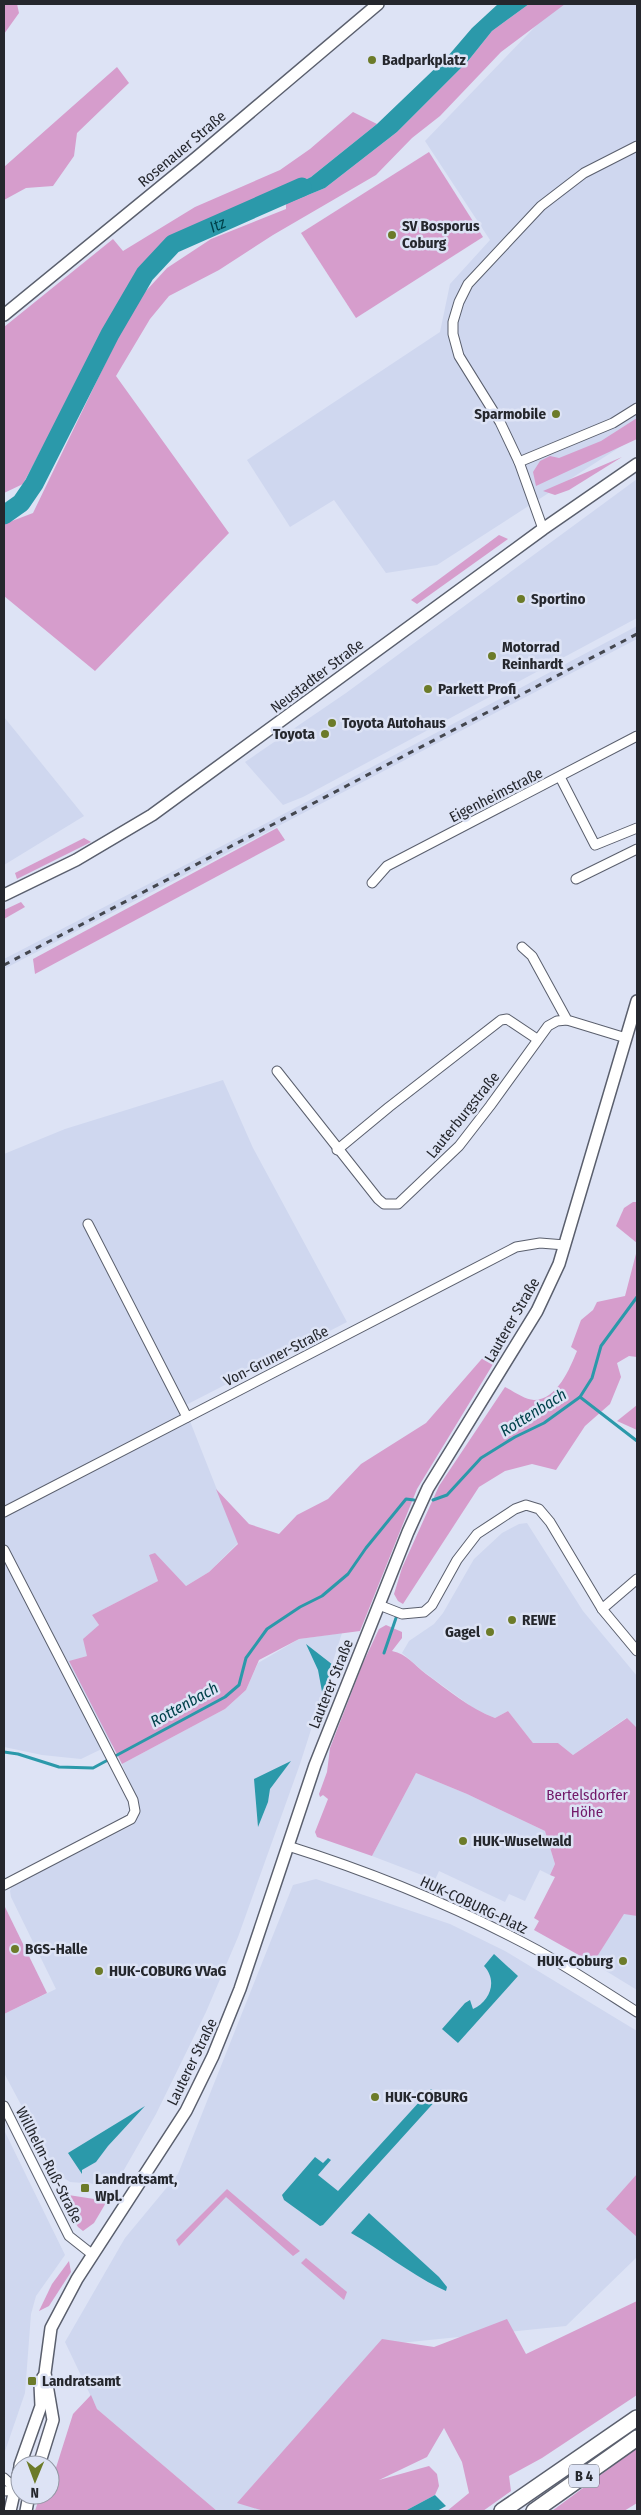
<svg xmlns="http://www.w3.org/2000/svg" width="641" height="2515" viewBox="0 0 641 2515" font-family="'Fira Sans Condensed',sans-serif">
  <rect width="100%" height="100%" fill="#dde3f5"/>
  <g fill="#cfd7ef">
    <polygon points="557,4 637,4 637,436 437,565 386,573 334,500 290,527 247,460 440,332 450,284 490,240 425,141"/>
    <polygon points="637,479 637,618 303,797 283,805 245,762 346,693"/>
    <polygon points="637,626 637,639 4,969 4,959 276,818"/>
    <polygon points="4,717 84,816 4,865"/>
    <polygon points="223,1080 253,1148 347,1322 184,1406 238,1543 209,1572 186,1586 149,1554 158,1581 92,1615 99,1625 87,1656 70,1661 112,1744 81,1759 42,1755 4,1747 4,1154 65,1129"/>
    <polygon points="527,1523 583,1611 637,1676 637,1728 626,1718 573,1755 558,1743 533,1743 508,1711 495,1718 476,1710 424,1672 402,1653 409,1641 434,1624 443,1613 474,1559 502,1533 519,1524"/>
    <polygon points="342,1633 300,1764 238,1937 206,2012 156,2114 121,2175 96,2184 70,2182 58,2174 4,2073 4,2014 56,1989 11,1897 10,1891 12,1886 133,1825 139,1809 122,1764 225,1709 246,1690 258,1663 299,1639"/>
    <polygon points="416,1773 467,1794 545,1831 555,1864 550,1875 540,1870 525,1901 509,1894 505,1902 439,1871 435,1880 372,1856"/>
    <polygon points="316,1879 450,1924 505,1951 637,2031 637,2257 566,2326 390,2344 258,2511 217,2511 97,2409 65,2342 125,2238 178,2174 293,1885"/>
    <polygon points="624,1913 637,1916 637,1990 593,1963"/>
    <polygon points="4,2130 65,2255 36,2296 31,2314 25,2393 4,2454"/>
  </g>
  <g fill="#d69dcc">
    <polygon points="4,4 17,4 19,13 4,34"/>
    <polygon points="529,4 565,4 501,52 440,116 412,138 376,175 273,235 219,270 169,296 150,319 116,376 229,533 95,671 4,596 4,524 33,513 134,304 167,268 211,239 286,209 286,204 325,188 397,132 468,61 492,31"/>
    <polygon points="117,67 129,83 77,133 74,156 53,186 26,188 4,200 4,167"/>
    <polygon points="353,112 377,124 311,177 275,195 205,221 160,247 138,268 23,484 4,493 4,327 113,239 123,251 195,207 280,170 310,149"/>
    <polygon points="429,152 483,237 356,318 301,233"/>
    <polygon points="637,418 637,439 536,486 533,472 540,461 550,456 559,458 601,441"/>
    <polygon points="622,457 569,490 555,495 543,491"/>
    <polygon points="499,535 508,539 417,604 411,600"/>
    <polygon points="277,828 285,840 35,974 33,959"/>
    <polygon points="84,838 91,842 17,879 15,873"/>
    <polygon points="21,902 25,907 4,919 4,910"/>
    <polygon points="633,1202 637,1202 637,1243 616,1226 624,1208"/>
    <path d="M637,1250V1357L629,1356L617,1363L621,1377L610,1404L585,1426L556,1470L532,1464L505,1471L479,1487L403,1604L398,1601L394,1594L402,1568L439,1486L505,1387C513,1391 525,1400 534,1400C557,1400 570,1368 577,1351L571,1347L581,1320L593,1310L597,1302L625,1296Z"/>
    <polygon points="486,1354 498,1356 417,1489 360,1631 299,1639 259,1660 246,1690 225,1709 122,1764 69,1661 87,1656 83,1639 99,1625 92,1615 158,1581 149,1555 155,1553 186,1586 209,1572 238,1544 216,1489 249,1524 279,1534 297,1515 328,1499 361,1464 426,1423"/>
    <polygon points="637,1405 637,1430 617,1421"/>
    <path d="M386,1625L402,1632V1638L392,1651C407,1654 414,1665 426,1674C448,1690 469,1708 495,1718L508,1711L533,1743H558L573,1755L627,1718L637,1728V1916L624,1914L593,1963L534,1930L539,1921L534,1918L555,1877L550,1875L555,1864L545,1831L467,1794L416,1773L372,1856L317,1837L315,1832L328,1799L323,1795L320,1797L319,1794L327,1772L330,1748L363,1663L379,1629Z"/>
    <polygon points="4,1905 47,1993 4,2014"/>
    <polygon points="637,2174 637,2237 606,2209"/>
    <polygon points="227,2189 300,2251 293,2256 226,2197 179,2246 176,2240"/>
    <polygon points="62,2194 107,2201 94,2223 83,2231 78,2227 59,2197"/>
    <polygon points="306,2258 347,2292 344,2300 301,2263"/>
    <polygon points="69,2261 71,2272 49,2306 39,2311 52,2284"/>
    <polygon points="637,2301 637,2395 542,2458 509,2476 511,2491 483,2511 447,2511 469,2493 462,2462 444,2428 427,2457 379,2480 429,2466 437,2474 439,2486 435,2495 405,2511 264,2511 237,2503 382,2339 434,2347 507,2319 526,2354"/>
    <polygon points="91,2395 97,2409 217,2511 35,2511 40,2495 50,2495 50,2477 54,2474 73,2414"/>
    <polygon points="637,2448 637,2503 624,2511 552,2511"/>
  </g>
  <g fill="#2b99aa">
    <polygon points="498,4 529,4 492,31 468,61 397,132 325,188 286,204 275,195 311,177 377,124 448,56 472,28"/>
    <polygon points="306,1644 333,1665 323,1697 318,1670"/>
    <polygon points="291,1761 270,1789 268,1802 258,1827 254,1779"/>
    <path d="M494,1954L518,1976L458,2043L442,2029L465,2003L470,2000L473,2009C490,2001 498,1981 484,1966Z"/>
    <polygon points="431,2089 438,2098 323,2225 320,2226 284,2200 282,2195 315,2157 323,2163 328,2158 331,2160 318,2175 338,2191"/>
    <polygon points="145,2106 108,2146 96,2162 82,2170 82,2174 68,2153"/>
    <path d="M369,2213L439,2277L447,2287L446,2291C412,2276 383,2251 351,2233Z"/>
    <polygon points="435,2495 446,2506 437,2511 405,2511"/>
  </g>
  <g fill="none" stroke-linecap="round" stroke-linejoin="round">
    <g stroke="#2b99aa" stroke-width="3">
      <polyline points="580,1397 637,1441"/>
      <polyline points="433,1500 447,1495 481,1458 515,1437 544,1423 580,1397 592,1378 601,1346 637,1297"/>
      <polyline points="384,1653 396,1618"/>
      <polyline points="4,1752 18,1754 59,1767 93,1768 225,1697 239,1685 246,1658 267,1629 300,1607 322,1596 348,1574 366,1548 406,1499 414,1500"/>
    </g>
    <path stroke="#2b99aa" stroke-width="19" id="s1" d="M4,515L21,503L34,484L110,334L145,274L173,244L302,187"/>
    <defs>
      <g id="minor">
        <polyline points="519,462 613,423 637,408"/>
        <polyline points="543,529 519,462 500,422 459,356 453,334 453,322 459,302 468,284 541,206 584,173 637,146"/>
        <polyline points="560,777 595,845 637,828"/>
        <polyline points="576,879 637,849"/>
        <polyline points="372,883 387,866 637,736"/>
        <polyline points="522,947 532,956 567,1020 626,1038"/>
        <polyline points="277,1071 378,1199 384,1204 398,1204 459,1146 490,1106 548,1026 557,1021 567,1020"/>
        <polyline points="337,1150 389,1107 501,1020 507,1019 537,1039"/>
        <polyline points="88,1224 187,1417"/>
        <polyline points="4,1512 516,1247 540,1243 565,1245"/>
        <polyline points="4,1550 133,1800 135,1811 131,1819 4,1885"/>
        <polyline points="379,1605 402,1614 424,1612 432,1605 457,1560 477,1534 515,1509 526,1505 539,1509 550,1522 602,1609 637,1651"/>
        <polyline points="602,1609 637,1579"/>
        <path d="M288,1846C374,1873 457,1907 537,1950C571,1969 604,1991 637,2012"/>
        <polyline points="4,2106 69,2236 93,2255"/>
        <polyline points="4,2478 16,2489"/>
        <polyline points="4,2491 20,2490"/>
      </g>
      <g id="tertiary">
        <polyline points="4,315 196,158 378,4"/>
        <polyline points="4,895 76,860 152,815 543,529 637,464"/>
        <polyline points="20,2465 41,2406 40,2384 43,2377"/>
        <polyline points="39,2465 53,2420 45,2373 51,2328 77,2279 186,2111 213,2056 240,1989 315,1765 408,1532 428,1488 537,1311 559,1264 637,1001"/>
        <polyline points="10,2511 20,2467"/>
        <polyline points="26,2511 29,2495"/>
      </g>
      <g id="trunk">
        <polyline points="502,2511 637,2418"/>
        <polyline points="534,2511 637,2438"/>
      </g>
    </defs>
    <use href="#minor" stroke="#5a5f6d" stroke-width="11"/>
    <use href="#tertiary" stroke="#5a5f6d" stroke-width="14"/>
    <use href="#trunk" stroke="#5a5f6d" stroke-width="18"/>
    <use href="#minor" stroke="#fff" stroke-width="9"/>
    <use href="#tertiary" stroke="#fff" stroke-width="11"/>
    <use href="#trunk" stroke="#fff" stroke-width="15"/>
    <polyline stroke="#44474f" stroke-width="3" stroke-dasharray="6 6" stroke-linecap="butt" points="4,965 637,634"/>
  </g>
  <g fill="#6c7b29" stroke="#dde3f5" stroke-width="2">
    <circle cx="372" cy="60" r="5"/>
    <circle cx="392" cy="235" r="5"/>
    <circle cx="556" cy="414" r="5"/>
    <circle cx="521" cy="599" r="5"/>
    <circle cx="492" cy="656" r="5"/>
    <circle cx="428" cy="689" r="5"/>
    <circle cx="332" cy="723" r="5"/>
    <circle cx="325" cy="734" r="5"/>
    <circle cx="512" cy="1620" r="5"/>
    <circle cx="490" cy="1632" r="5"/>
    <circle cx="463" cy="1841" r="5"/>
    <circle cx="15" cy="1949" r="5"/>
    <circle cx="623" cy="1961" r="5"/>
    <circle cx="99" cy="1971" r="5"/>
    <circle cx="375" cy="2097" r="5"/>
    <rect x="80" y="2183" width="10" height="10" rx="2.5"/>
    <rect x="27" y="2376" width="10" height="10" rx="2.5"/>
  </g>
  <g text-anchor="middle" stroke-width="5" stroke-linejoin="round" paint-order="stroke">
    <rect fill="#dde3f5" stroke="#5c5f69" stroke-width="1" x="569" y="2464.5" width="30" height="23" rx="4"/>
    <g font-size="14" font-weight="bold" fill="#25272d">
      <text x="584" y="2481">B 4</text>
    </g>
    <g font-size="15" font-weight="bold" fill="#25272d" stroke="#dde3f5" text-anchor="start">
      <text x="382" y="65">Badparkplatz</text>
      <text x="402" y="231">SV Bosporus<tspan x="402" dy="17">Coburg</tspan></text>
      <text x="546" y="419" text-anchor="end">Sparmobile</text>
      <text x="531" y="604">Sportino</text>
      <text x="502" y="652">Motorrad<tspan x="502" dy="17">Reinhardt</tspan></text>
      <text x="438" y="694">Parkett Profi</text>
      <text x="342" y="728">Toyota Autohaus</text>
      <text x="315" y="739" text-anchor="end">Toyota</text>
      <text x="522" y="1625">REWE</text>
      <text x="480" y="1637" text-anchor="end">Gagel</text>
      <text x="473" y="1846">HUK-Wuselwald</text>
      <text x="25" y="1954">BGS-Halle</text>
      <text x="613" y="1966" text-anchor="end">HUK-Coburg</text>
      <text x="109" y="1976">HUK-COBURG VVaG</text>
      <text x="385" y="2102">HUK-COBURG</text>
      <text x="95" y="2184">Landratsamt,<tspan x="95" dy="17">Wpl.</tspan></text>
      <text x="42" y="2386">Landratsamt</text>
    </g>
    <g font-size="15" fill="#25272d" stroke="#dde3f5">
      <text transform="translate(182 149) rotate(-40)" y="5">Rosenauer Straße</text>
      <text transform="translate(317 676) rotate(-37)" y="5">Neustadter Straße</text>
      <text transform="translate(496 795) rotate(-27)" y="5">Eigenheimstraße</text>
      <text transform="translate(463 1115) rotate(-51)" y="5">Lauterburgstraße</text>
      <text transform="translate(512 1320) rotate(-60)" y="5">Lauterer Straße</text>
      <text transform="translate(276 1356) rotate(-27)" y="5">Von-Gruner-Straße</text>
      <text transform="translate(331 1684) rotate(-68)" y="5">Lauterer Straße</text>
      <text transform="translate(474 1905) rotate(25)" y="5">HUK-COBURG-Platz</text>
      <text transform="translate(192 2062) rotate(-64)" y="5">Lauterer Straße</text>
      <text transform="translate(49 2165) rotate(63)" y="5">Willhelm-Ruß-Straße</text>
    </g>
    <g font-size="15" fill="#721969" stroke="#dde3f5">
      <text x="587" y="1800">Bertelsdorfer<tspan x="587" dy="17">Höhe</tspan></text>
    </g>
    <g font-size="16" font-style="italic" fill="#00424b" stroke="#dde3f5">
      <text dy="6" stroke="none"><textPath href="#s1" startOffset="371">Itz</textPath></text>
      <text transform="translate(533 1412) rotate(-32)" y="6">Rottenbach</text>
      <text transform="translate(184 1704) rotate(-29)" y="6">Rottenbach</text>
    </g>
  </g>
  <rect width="641" height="2515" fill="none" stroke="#25272d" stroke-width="10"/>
  <g transform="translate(35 2480) rotate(181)"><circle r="24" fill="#dde3f5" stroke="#9398a5"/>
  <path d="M0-4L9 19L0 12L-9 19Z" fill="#6c7b29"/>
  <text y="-8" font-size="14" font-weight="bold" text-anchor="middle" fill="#25272d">N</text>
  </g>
</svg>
